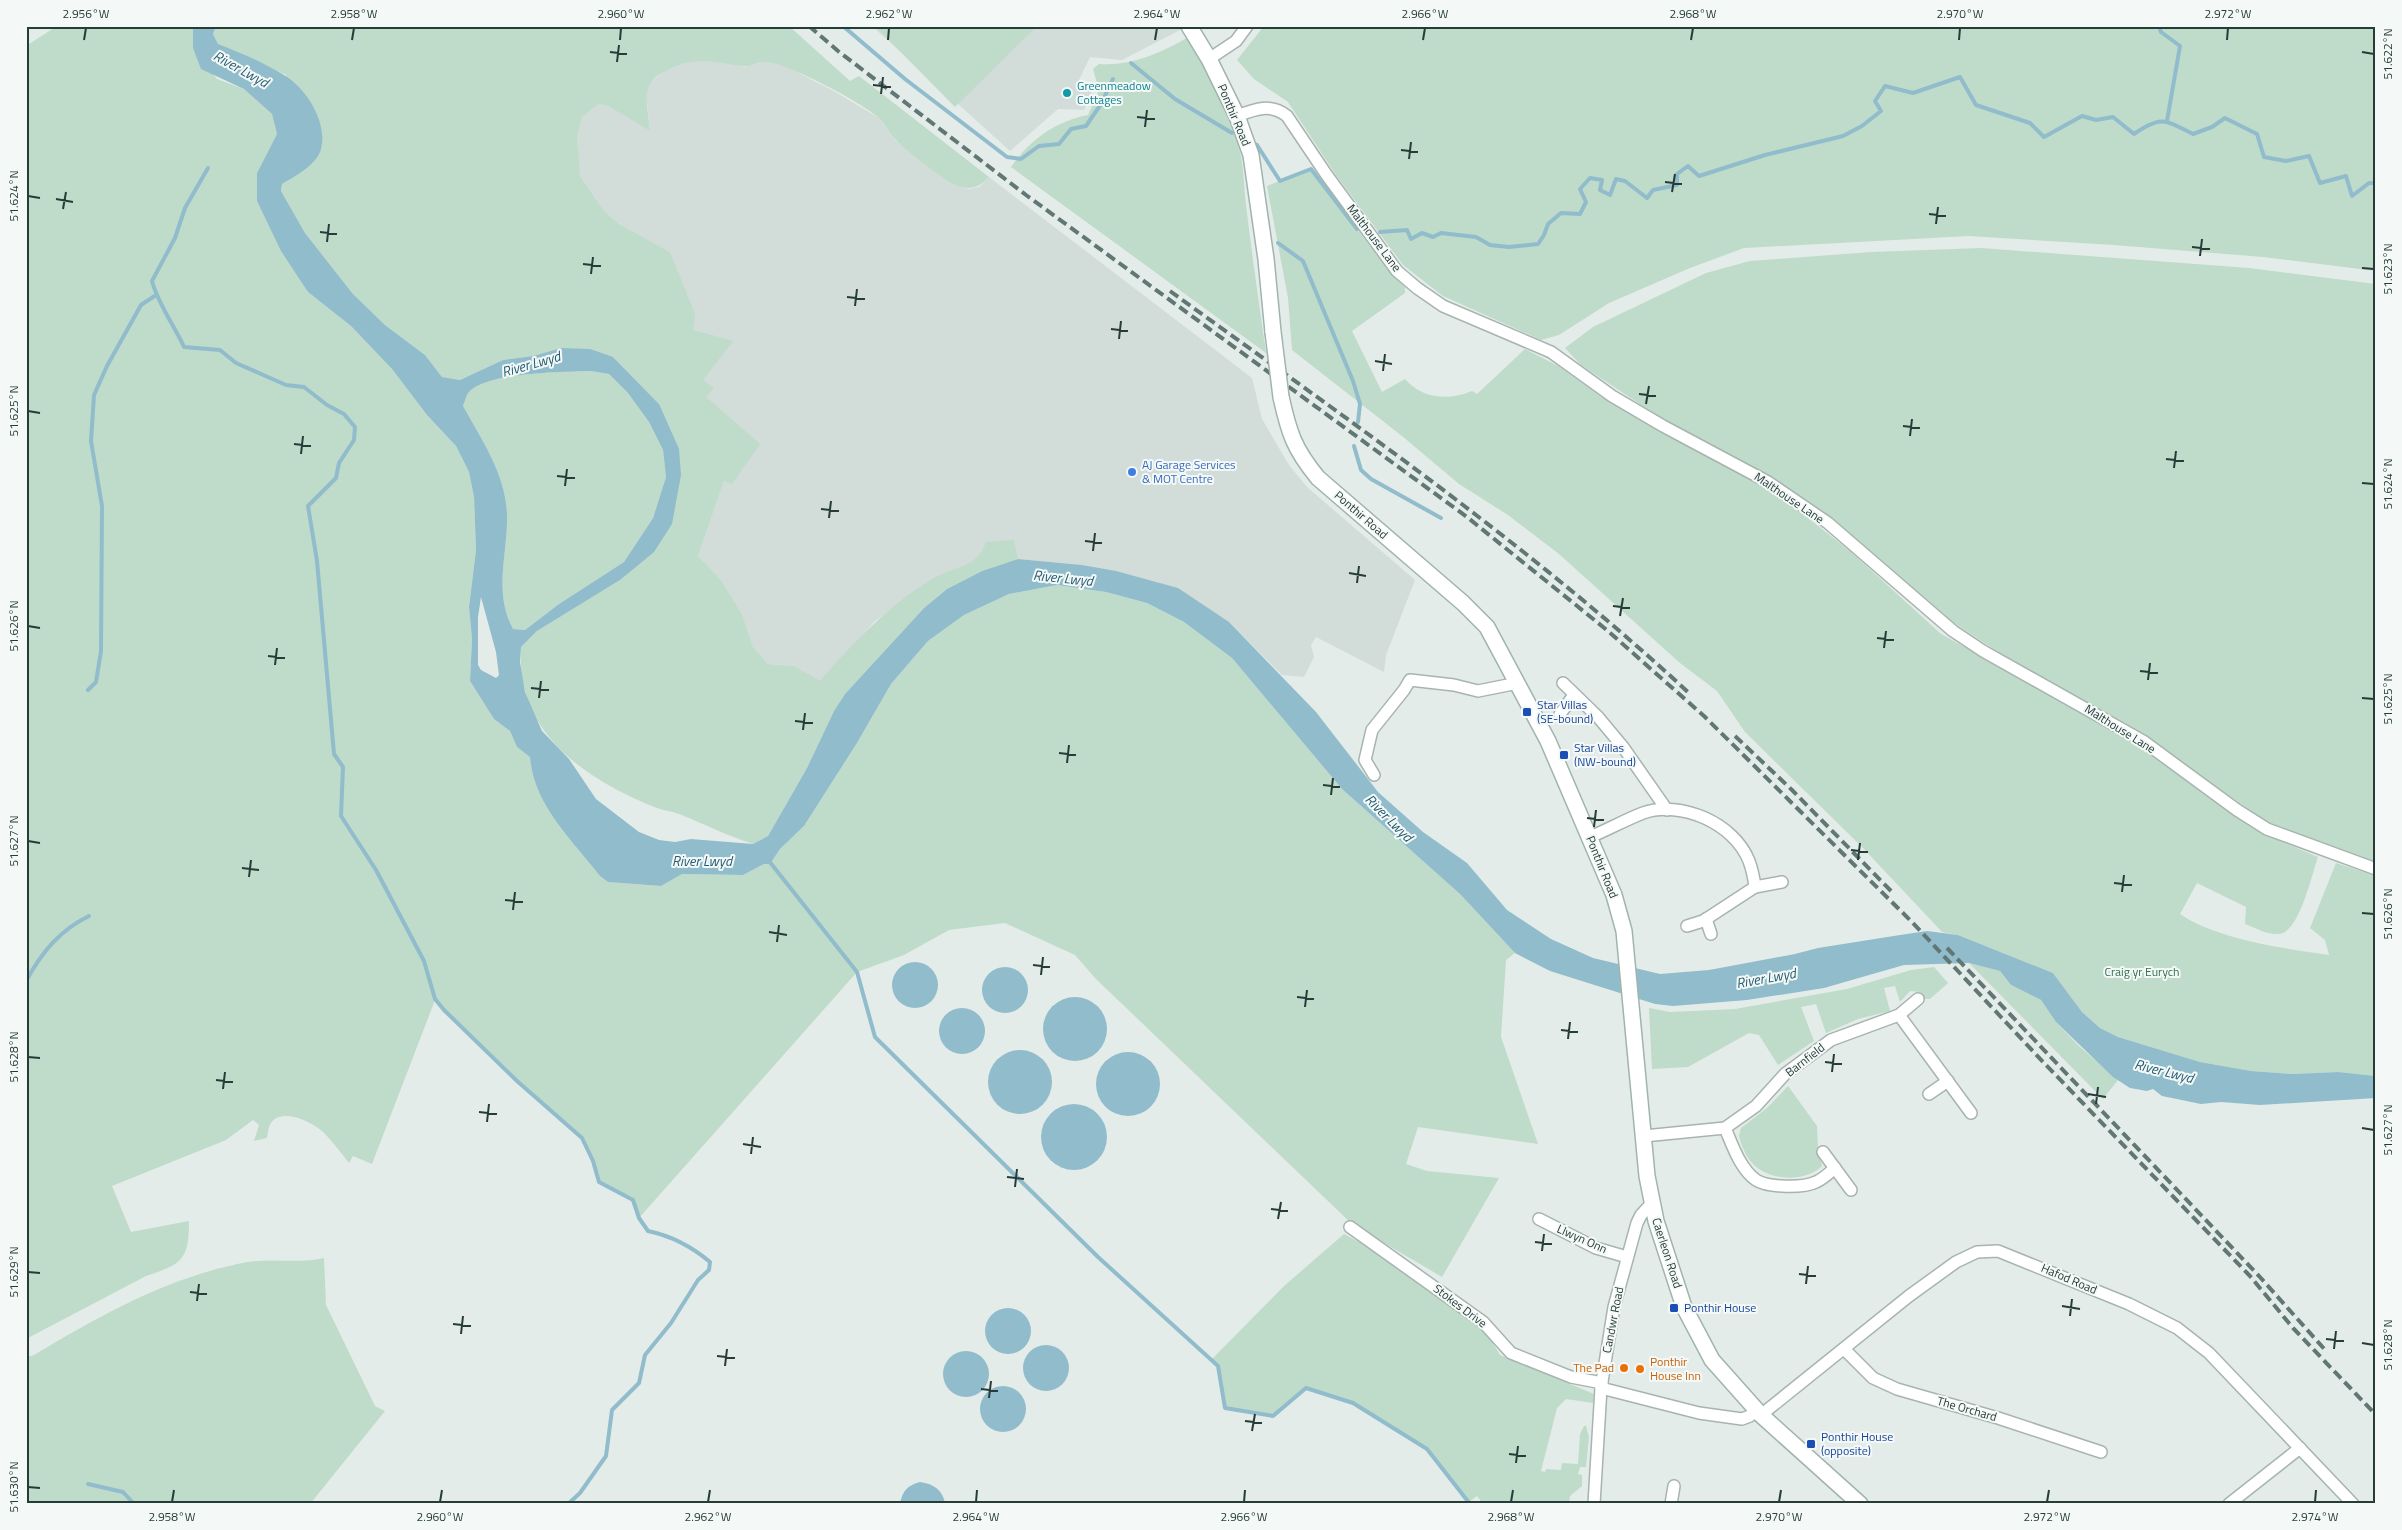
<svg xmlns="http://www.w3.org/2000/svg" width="2402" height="1530" viewBox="0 0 2402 1530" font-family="'Titillium Web',sans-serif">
  <rect width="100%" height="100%" fill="#e4ece9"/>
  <g fill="#d2dcd8">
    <polygon points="872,26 1180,26 1182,29 1122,60 1090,57 1077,84 1092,93 1084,110 1058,109 1010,151"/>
    <polygon points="690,61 711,61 745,67 765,61 787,67 832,90 879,118 895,140 954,184 969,189 979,187 989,177 1252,378 1262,419 1289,465 1307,487 1415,580 1386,655 1384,672 1316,637 1311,645 1314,657 1304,677 1282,675 1229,622 1157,582 1082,565 1018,559 1014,541 982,554 969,564 934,578 875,621 820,682 794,666 768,664 753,647 742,614 721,580 698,556 724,481 692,330 670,252 619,224 604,211 580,176 578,164 577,138 582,117 599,104 608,106 650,131 646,92 648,84 666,70"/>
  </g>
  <g fill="#bfdbca">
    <path d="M57,26H193V48L217,79L244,89L272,114L277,134L257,173V201L308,292L351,326L392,369L427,415L456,446L469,472L474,497L476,550L469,607L472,639L470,681L494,719L510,731L517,747L530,757C533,804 572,840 600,876L608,882L661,886L682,874L743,875L764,864H770L780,849L804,826L857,743L891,684L928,641L964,615L1009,594L1057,585L1106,592L1147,603L1184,622L1232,658L1342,789L1460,894L1515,953L1506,960L1501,1037L1538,1144L1418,1127L1406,1164L1427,1171L1499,1178L1442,1277L1352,1224L1096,979L1075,955L1005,923L949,930L904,955L857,972L639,1218L632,1200L599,1182L593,1161L582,1138L517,1081L435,1000L372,1164L353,1156L349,1163C341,1153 333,1142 324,1133C313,1122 282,1107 271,1123C268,1127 268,1134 267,1138L254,1141L259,1125L253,1120L226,1140L112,1186L131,1232L189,1221C189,1260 182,1264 146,1276L26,1339V46Z"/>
    <path d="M216,26H789L850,81L859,76L989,177C978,188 971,191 956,185C944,180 904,149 895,139C889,133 885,124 879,118C861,102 791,65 767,62C759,60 750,68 742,66C721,64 702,57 682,64C638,80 646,91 650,131L608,106L599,104L582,117L577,138L580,176L604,211L619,224L670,252L695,314L693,330L733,341L703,380L714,388L706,397L760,444L732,484L724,481L698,556L721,580L742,614L753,647L768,664L794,666L820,681C854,642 888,606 932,579C954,566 977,569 986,542L1014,540L1018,559L982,571L947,589L924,608L845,694L834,711L807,768L768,836L753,844C728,836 704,824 679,814C672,811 664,811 657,808C586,780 515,733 521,647L537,631L620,580L672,524L659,404L613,357L561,348L533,356L503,360L460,380L442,377L425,355L385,325L353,294L305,233L281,191L282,184L310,165L286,75L218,44L213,34Z"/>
    <polygon points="875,26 1033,26 1035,28 955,107"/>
    <polygon points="1264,26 2376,26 2376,271 2263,257 2114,245 1969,236 1744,248 1690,268 1609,303 1559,335 1541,340 1443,296 1403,265 1336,175 1288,102 1254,79 1237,60"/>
    <path d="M1187,38C1210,73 1232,115 1241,156C1244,172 1244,189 1246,205C1252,255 1259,304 1266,353L1011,167C1030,140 1054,122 1088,115L1099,90L1093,69L1099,64C1132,66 1158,54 1187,38Z"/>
    <path d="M1311,169L1389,271L1405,287V293L1352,331L1382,392L1405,379C1422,399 1449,401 1472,391L1477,394L1525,349L1558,366L1601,397L1780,496L1851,552L1941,634L2119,732L2154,754L2185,777L2203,794L2235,815L2275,839L2318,857C2312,874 2299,933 2279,934C2267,935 2256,928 2245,924L2246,907L2197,883L2180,914C2216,939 2285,949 2329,955L2325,940L2310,928L2336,863L2376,876V1076L2338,1072L2293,1074L2251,1071L2200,1062L2118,1037L2100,1028L2082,1012L2053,973L1958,935L1942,932L1863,848L1745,732L1717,691L1680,663L1559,554L1508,515L1459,484L1402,436L1292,350L1288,298L1267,186Z"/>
    <polygon points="1981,248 2249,268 2376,284 2376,863 2295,836 2261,818 2159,746 2012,661 1954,623 1840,525 1780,483 1670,424 1581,365 1565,348 1593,327 1706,273 1750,261 1872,252"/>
    <path d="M591,371L609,374L628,393L649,422L663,450L666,477L653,518L624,562L559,604L525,630L513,629C493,592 508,554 507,515C506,475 482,440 463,406C465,402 466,395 469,392C487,372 564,372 591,371Z"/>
    <polygon points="1969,963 2000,971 2011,985 2041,1000 2056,1022 2079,1046 2118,1080 2103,1099"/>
    <polygon points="1934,967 1948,983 1930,999 1925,999 1920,992 1910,991 1900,1002 1895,986 1884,988 1890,1011 1858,1019 1826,1033 1816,1004 1801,1007 1814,1041 1778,1065 1759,1035 1749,1033 1688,1067 1652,1069 1649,1008 1670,1012 1735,1009 1847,989 1911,970"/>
    <path d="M1788,1086L1817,1126L1818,1149L1822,1166C1807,1181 1776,1181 1759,1169C1748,1162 1742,1148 1739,1136L1741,1128L1767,1108Z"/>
    <polygon points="1344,1234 1368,1247 1484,1329 1500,1355 1594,1394 1593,1403 1566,1399 1557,1408 1541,1471 1545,1472 1546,1469 1561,1470 1562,1463 1578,1464 1580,1434 1584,1426 1586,1426 1589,1437 1586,1467 1580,1467 1578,1474 1582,1475 1582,1486 1570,1496 1569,1502 1483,1504 1477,1496 1469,1502 1427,1449 1353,1403 1306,1388 1273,1416 1225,1408 1218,1366 1211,1360 1284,1286"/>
    <path d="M324,1258L326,1305L375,1406L385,1411L310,1504H26V1357L34,1355C101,1315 170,1276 248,1262C273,1258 299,1264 324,1258Z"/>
  </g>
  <g fill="#91bccc" fill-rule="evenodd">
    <path d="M193,26H216L213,34L218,44C240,53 263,62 284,75C306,88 328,122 321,149C317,165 295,176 282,184L281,191L305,233L353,294L385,325L425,355L442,377L460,380L503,360L533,356L561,348L590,349L613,357L659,404L679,449L681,475L672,524L654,552L620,580L537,631L521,647L520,662L525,692L542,731L569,759L596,799L639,832L659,840L675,842L691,839L753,844L768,836L807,768L834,711L845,694L924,608L947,589L982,571L1018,559L1082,565L1116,571L1178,588L1229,622L1316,712L1378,792L1423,832L1467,863L1507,910L1551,939L1593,958L1660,974L1709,970L1795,954L1818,948L1900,935L1927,931L1958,935L2053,973L2082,1012L2100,1028L2118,1037L2200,1062L2251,1071L2293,1074L2338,1072L2376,1076V1098L2260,1105L2221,1102L2201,1104L2162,1096L2153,1089L2147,1091L2130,1088L2113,1077L2056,1022L2041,1000L2011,985L2000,971L1969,963L1904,965L1824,988L1747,1000L1673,1006L1655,1004L1550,971L1515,953L1460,894L1342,789L1232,658L1184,622L1147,603L1106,592L1057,585L1009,594L964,615L928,641L891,684L857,743L804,826L780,849L770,864H764L743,875L682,874L661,886L608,882L600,876C572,840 533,804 530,757L517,747L510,731L494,719L470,681L472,639L469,607L476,550L474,497L469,472L456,446L427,415L392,369L351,326L308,292L281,251L257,201V173L277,134L272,114L244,89L201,69L193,48ZM591,371L609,374L628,393L649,422L663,450L666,477L653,518L624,562L559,604L525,630L513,629C493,592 508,554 507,515C506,475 482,440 463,406C465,402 466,395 469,392C487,372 564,372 591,371ZM481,597L496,652L499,675L496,678L481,670L478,665V617Z"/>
    <circle cx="915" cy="985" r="23"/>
    <circle cx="1005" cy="990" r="23"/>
    <circle cx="1075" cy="1029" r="32"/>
    <circle cx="962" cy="1031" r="23"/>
    <circle cx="1020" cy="1082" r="32"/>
    <circle cx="1128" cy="1084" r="32"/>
    <circle cx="1074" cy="1137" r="33"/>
    <circle cx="1008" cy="1331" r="23"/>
    <circle cx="1046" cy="1368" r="23"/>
    <circle cx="966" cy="1374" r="23"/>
    <circle cx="1003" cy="1409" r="23"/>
    <path d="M920,1482C934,1484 943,1490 945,1504H900C902,1491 908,1485 920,1482Z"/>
  </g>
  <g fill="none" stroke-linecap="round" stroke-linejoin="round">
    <g stroke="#91bccc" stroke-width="4">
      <polyline points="843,26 905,79 1007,157 1021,159 1039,146 1059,144 1071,129 1086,126 1101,104 1113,79"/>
      <polyline points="2159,26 2161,32 2180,46 2167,121"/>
      <polyline points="1131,63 1175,99 1232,133"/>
      <polyline points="1253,143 1257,145 1280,181 1311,169 1357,229"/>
      <path d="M208,168L185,208L175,238L152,281C158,304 174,325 184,347L220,350L236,363L286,385L304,387L327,405L344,414L355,427L354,440L339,463L336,478L308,506L317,561L334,754L343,767L341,816L376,870L424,961L435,999L444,1010L517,1081L582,1138L593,1161L599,1182L633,1200L639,1218L648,1231C672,1236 691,1246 710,1262L709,1270L698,1280L671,1323L645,1355L639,1383L612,1410L606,1456L580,1493L568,1504"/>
      <path d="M1380,232L1407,230L1411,239L1422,233L1433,237L1441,233L1476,237L1490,245L1509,247L1538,244L1544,235L1548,224L1561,213L1580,214L1586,202L1580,189L1590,178L1602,180L1600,190L1610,195L1616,179L1625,181L1647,198L1653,190L1677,185V174L1688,166L1699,176L1765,155L1843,136L1862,126L1881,111L1875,101L1885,86L1913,93L1960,77L1976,105L2030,123L2044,137L2082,116L2096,120L2113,117L2134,134C2162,115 2165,120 2193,134L2212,127L2225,118L2257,134L2264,157L2286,161L2309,156L2320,183L2346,176L2352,196L2369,183H2376"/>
      <polyline points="1278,243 1303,261 1353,381 1360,404 1358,422"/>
      <polyline points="1354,446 1361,470 1371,479 1441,518"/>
      <polyline points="88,690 96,682 101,651 102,506 91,441 94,395 107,366 141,305 156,295"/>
      <polyline points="769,861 857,972 875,1037 1098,1257 1218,1366 1225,1408 1273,1416 1306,1388 1353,1403 1427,1449 1470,1504"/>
      <path d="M26,981C42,952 60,930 89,916"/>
      <polyline points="88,1484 123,1492 134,1504"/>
    </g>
    <defs>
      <g id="minor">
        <polyline points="1209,59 1236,41 1247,26"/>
        <path d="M1237,116C1255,109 1271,103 1287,116L1326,174L1397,271L1417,288L1443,306L1551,352L1612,396L1663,426L1768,482L1828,523L1953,631L1983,651L2143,741L2237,810L2267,829L2376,869"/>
        <polyline points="1563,683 1598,717 1623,747 1667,810"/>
        <polyline points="1560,714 1574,695"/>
        <polyline points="1374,775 1365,760 1372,730 1404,690 1410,680 1454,685 1478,691 1518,683"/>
        <path d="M1590,837C1607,830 1625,820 1643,813C1681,800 1734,823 1749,861C1752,869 1754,879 1755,887L1703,921L1687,926"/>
        <polyline points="1755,887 1782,882"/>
        <polyline points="1706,919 1711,934"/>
        <polyline points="1899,1015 1918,999"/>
        <polyline points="1929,1094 1948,1081"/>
        <path d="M1725,1128C1732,1144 1740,1169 1756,1180C1768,1188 1804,1188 1816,1182C1823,1179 1829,1173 1835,1168"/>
        <polyline points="1644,1136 1725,1128 1756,1106 1785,1074 1831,1040 1899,1015 1971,1113"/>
        <polyline points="1823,1152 1851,1190"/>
        <polyline points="1539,1219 1596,1248 1627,1257"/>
        <polyline points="1350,1227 1483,1322 1511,1353 1571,1377 1602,1383"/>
        <polyline points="1844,1349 1873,1378 1897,1389 1998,1418 2101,1452"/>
        <polyline points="1601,1388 1699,1413 1742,1419 1750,1416 1756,1409"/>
        <polyline points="1761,1415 1909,1296 1956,1262 1977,1252 1998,1251 2129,1304 2177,1328 2209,1353 2353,1504"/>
        <polyline points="1594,1504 1601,1388 1614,1307 1637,1223 1641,1215 1652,1203"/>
        <polyline points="1671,1504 1674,1486"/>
        <polyline points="2229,1504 2300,1448"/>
      </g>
      <g id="secondary">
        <polyline points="1189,26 1209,59 1237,116 1251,155 1266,259 1273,332"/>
        <path d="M1281,397C1289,433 1294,449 1318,478L1463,603L1487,627L1548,741L1614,895L1624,931L1647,1176L1656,1221L1684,1307L1712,1360L1761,1415L1860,1504"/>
      </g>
    </defs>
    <use href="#minor" stroke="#a7b4b0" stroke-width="14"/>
    <use href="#secondary" stroke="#a0b4af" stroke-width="18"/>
    <use href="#minor" stroke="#fff" stroke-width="11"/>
    <use href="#secondary" stroke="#fff" stroke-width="15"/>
    <g stroke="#607774" stroke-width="4" stroke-dasharray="10 5" stroke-linecap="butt">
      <polyline points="809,26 838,51 1026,195 1467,517 1608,631 1704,716 1911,921 2045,1064 2250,1276 2293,1328 2376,1415"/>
      <path d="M1170,291C1347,419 1528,544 1689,693"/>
      <polyline points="1735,736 1792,790 1893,893"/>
      <polyline points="1947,948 2259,1276 2327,1352"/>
    </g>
    <defs>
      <polyline id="secondary-bridge" points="1273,332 1281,397"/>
    </defs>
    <use href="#secondary-bridge" stroke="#a0b4af" stroke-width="18" stroke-linecap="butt"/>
    <use href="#secondary-bridge" stroke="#fff" stroke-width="15"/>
  </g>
  <path fill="none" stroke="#253c38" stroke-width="2" d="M84,40L86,28M352,40L354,28M620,40L621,28M888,40L889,28M1155,40L1157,28M1423,40L1425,28M1691,40L1693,28M1959,40L1960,28M2227,40L2228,28M610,52L627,54M2362,52L2374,54M617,62L619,45M873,85L891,87M881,94L883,77M1137,117L1155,119M1145,127L1147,110M1401,150L1418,152M1409,159L1411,142M1665,182L1682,184M1672,192L1675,174M28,196L40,198M56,199L73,202M63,209L66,192M1929,214L1946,216M1936,224L1938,207M320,232L337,234M327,242L329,224M2192,247L2210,249M2200,256L2202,239M583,264L601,266M2362,268L2374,269M591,274L593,257M847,297L865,299M855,306L857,289M1111,329L1128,331M1119,339L1121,321M1375,361L1392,364M1383,371L1385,354M1639,394L1656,396M1646,404L1649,386M28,411L40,413M1903,426L1920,428M1910,436L1912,419M294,444L311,446M301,454L303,436M2166,459L2184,461M2174,468L2176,451M557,476L575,478M2362,483L2374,484M565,486L567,469M821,509L839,511M829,518L831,501M1085,541L1102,543M1093,551L1095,533M1349,573L1366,576M1357,583L1359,566M1613,606L1630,608M1620,616L1623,598M28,626L40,628M1877,638L1894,640M1884,648L1886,631M268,656L285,658M275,665L277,648M2140,671L2158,673M2148,680L2150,663M531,688L549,690M539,698L541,681M2362,698L2374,699M795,721L813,723M803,730L805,713M1059,753L1076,755M1067,763L1069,745M1323,785L1340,787M1331,795L1333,778M1587,818L1604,820M1594,827L1596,810M28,841L40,843M1851,850L1868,852M1858,860L1860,843M242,868L259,870M249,877L251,860M2114,883L2132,885M2122,892L2124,875M505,900L523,902M513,910L515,892M2362,913L2374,914M769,932L787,935M777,942L779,925M1033,965L1050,967M1041,975L1043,957M1297,997L1314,999M1305,1007L1307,990M1561,1030L1578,1032M1568,1039L1570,1022M28,1057L40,1058M1825,1062L1842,1064M1832,1072L1834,1054M216,1080L233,1082M223,1089L225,1072M2088,1094L2106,1097M2096,1104L2098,1087M479,1112L497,1114M487,1122L489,1104M2362,1128L2374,1130M743,1144L761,1147M751,1154L753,1137M1007,1177L1024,1179M1015,1187L1017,1169M1271,1209L1288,1211M1278,1219L1281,1202M1535,1242L1552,1244M1542,1251L1544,1234M28,1272L40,1273M1799,1274L1816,1276M1806,1284L1808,1266M190,1292L207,1294M197,1301L199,1284M2062,1306L2080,1309M2070,1316L2072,1299M453,1324L471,1326M461,1334L463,1316M2326,1339L2344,1341M2362,1343L2374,1345M2334,1349L2336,1331M717,1356L735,1358M725,1366L727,1349M981,1389L998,1391M989,1398L991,1381M1245,1421L1262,1423M1252,1431L1255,1414M1509,1454L1526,1456M1516,1463L1518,1446M28,1487L40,1488M172,1502L174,1490M440,1502L442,1490M708,1502L710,1490M976,1502L977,1490M1244,1502L1245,1490M1511,1502L1513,1490M1779,1502L1781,1490M2047,1502L2049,1490M2315,1502L2316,1490"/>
  <circle fill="#0f9aa8" stroke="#f4f9f7" stroke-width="2" cx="1067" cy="93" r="5"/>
  <circle fill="#3f7fe0" stroke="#f4f9f7" stroke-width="2" cx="1132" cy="472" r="5"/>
  <g fill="#1a4fb4" stroke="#f4f9f7" stroke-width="2">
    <rect x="1522" y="707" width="10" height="10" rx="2.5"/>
    <rect x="1559" y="750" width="10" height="10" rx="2.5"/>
    <rect x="1669" y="1303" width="10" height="10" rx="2.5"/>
    <rect x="1806" y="1439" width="10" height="10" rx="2.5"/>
  </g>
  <g fill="#e8710a" stroke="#f4f9f7" stroke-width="2">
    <circle cx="1624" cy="1368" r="5"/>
    <circle cx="1640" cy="1369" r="5"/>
  </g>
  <g text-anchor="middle" stroke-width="4" stroke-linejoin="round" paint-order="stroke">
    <g font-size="12" fill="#0d838f" stroke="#f4f9f7" text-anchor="start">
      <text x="1077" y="90">Greenmeadow<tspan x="1077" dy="14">Cottages</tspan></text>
    </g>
    <g font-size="12" fill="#253c38" stroke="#f4f9f7">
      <text transform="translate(1234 115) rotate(67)" y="4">Ponthir Road</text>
      <text transform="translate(1374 238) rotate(53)" y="4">Malthouse Lane</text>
      <text transform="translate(1789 498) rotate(34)" y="4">Malthouse Lane</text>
      <text transform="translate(1361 515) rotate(41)" y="4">Ponthir Road</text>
      <text transform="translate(2120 729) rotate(32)" y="4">Malthouse Lane</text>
      <text transform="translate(1602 867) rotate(68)" y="4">Ponthir Road</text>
      <text transform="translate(1805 1060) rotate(-38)" y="4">Barnfield</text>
      <text transform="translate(1582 1239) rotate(24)" y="4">Llwyn Onn</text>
      <text transform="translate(1667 1253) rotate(72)" y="4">Caerleon Road</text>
      <text transform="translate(2069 1279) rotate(23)" y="4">Hafod Road</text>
      <text transform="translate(1460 1306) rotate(37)" y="4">Stokes Drive</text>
      <text transform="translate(1613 1320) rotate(-79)" y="4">Candwr Road</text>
      <text transform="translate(1967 1409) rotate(16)" y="4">The Orchard</text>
    </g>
    <g font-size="12" fill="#366cbe" stroke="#f4f9f7" text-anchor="start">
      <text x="1142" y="469">AJ Garage Services<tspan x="1142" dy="14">&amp; MOT Centre</tspan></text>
    </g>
    <g font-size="12" fill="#164399" stroke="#f4f9f7" text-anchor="start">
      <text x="1537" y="709">Star Villas<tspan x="1537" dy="14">(SE-bound)</tspan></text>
      <text x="1574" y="752">Star Villas<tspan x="1574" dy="14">(NW-bound)</tspan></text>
      <text x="1684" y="1312">Ponthir House</text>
      <text x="1821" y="1441">Ponthir House<tspan x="1821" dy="14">(opposite)</tspan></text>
    </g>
    <g font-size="12" fill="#336f51" stroke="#f4f9f7">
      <text x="2142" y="976">Craig yr Eurych</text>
    </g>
    <g font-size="12" fill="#c56008" stroke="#f4f9f7" text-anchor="start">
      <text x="1650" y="1366">Ponthir<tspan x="1650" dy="14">House Inn</tspan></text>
      <text x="1614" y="1372" text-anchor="end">The Pad</text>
    </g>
    <g font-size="14" font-style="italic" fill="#255d73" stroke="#f4f9f7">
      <text transform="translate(241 69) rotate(29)" y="5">River Lwyd</text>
      <text transform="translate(531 364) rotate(-16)" y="5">River Lwyd</text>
      <text transform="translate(1063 578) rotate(6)" y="5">River Lwyd</text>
      <text transform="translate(1389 818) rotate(45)" y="5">River Lwyd</text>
      <text x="702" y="866">River Lwyd</text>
      <text transform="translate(1766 978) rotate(-10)" y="5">River Lwyd</text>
      <text transform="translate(2164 1071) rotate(14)" y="5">River Lwyd</text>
    </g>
  </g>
  <rect width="2402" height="1530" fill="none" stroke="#f4f9f7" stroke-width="55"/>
  <rect x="28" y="28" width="2346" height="1474" fill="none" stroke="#253c38" stroke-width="2"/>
  <g font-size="12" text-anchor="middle" fill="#253c38">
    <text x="86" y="18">2.956°W</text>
    <text x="354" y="18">2.958°W</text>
    <text x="621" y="18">2.960°W</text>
    <text x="889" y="18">2.962°W</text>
    <text x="1157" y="18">2.964°W</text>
    <text x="1425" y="18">2.966°W</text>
    <text x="1693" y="18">2.968°W</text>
    <text x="1960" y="18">2.970°W</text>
    <text x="2228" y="18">2.972°W</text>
    <text transform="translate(2388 54) rotate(-90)" y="4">51.622°N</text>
    <text transform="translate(14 196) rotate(-90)" y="4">51.624°N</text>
    <text transform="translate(2388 269) rotate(-90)" y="4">51.623°N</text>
    <text transform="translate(14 411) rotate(-90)" y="4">51.625°N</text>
    <text transform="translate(2388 484) rotate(-90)" y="4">51.624°N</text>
    <text transform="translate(14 626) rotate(-90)" y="4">51.626°N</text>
    <text transform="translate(2388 699) rotate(-90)" y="4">51.625°N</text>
    <text transform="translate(14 841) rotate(-90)" y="4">51.627°N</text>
    <text transform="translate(2388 914) rotate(-90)" y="4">51.626°N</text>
    <text transform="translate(14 1057) rotate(-90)" y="4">51.628°N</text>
    <text transform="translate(2388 1130) rotate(-90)" y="4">51.627°N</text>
    <text transform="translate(14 1272) rotate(-90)" y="4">51.629°N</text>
    <text transform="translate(2388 1345) rotate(-90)" y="4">51.628°N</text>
    <text transform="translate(14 1487) rotate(-90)" y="4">51.630°N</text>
    <text x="172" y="1521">2.958°W</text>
    <text x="440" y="1521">2.960°W</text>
    <text x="708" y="1521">2.962°W</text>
    <text x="976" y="1521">2.964°W</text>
    <text x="1244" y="1521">2.966°W</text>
    <text x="1511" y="1521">2.968°W</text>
    <text x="1779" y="1521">2.970°W</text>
    <text x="2047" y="1521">2.972°W</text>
    <text x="2315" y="1521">2.974°W</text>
  </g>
</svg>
